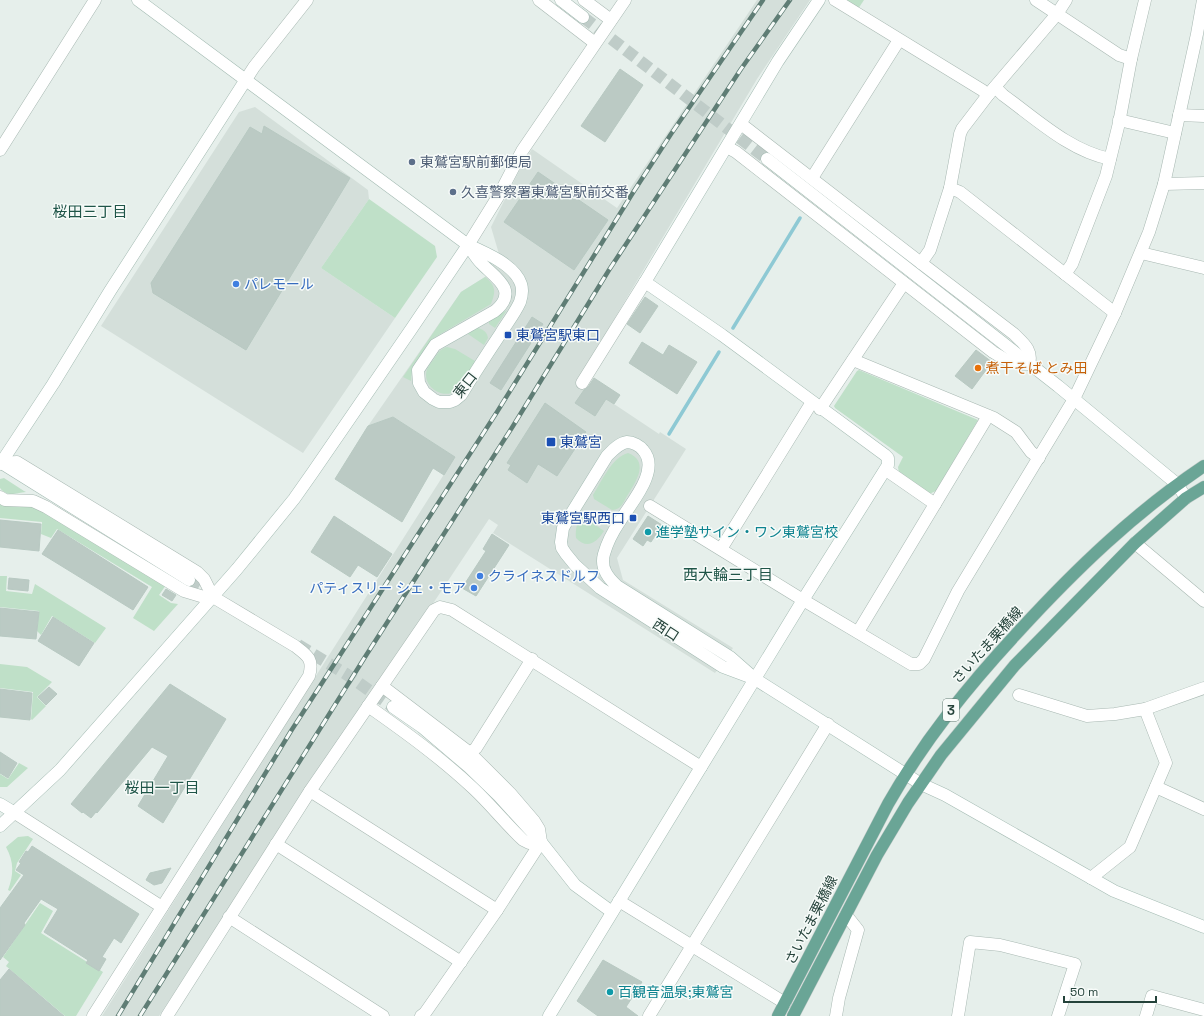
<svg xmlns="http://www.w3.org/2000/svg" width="1204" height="1016" viewBox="0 0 1204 1016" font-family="'Space Grotesk','Noto Sans JP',sans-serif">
  <rect width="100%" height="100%" fill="#e6efeb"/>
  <g fill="#d4dfda">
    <polygon points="757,0 810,0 757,79 578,380 659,434 660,432 686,449 617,558 623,580 733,648 715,673 493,533 498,525 489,519 434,602 311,781 159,1016 102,1016 246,787 251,776 265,756 455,457 393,417 368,426 461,292 485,277 499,254 491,227 522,165 532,149 617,208"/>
    <polygon points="255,107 368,190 369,199 321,268 395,318 303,453 101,326 239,112"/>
  </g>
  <g fill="#bfe0c8">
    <polygon points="844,0 864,0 858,9"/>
    <polygon points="369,199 435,246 437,257 395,318 321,268"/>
    <path d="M485,277C496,285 496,292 491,304L432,339L412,367L411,381L403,377L461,292Z"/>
    <polygon points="507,310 495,328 489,324 489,322 490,320"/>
    <path d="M478,328C484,330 487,332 488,338L484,345L468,334L472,330Z"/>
    <path d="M447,347L455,349L475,361C469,370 464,384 456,390C445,400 426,389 426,375C426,369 430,364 434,359C438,353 440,349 447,347Z"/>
    <polygon points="859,370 978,420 936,491 929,494 899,473 898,467 903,457 835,408 834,406 857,371"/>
    <path d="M628,453C649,461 637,480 629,493C626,497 624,503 620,507C618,509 615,510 612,510L594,499L593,495C602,481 612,457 628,453Z"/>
    <path d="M4,478L24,491L26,492C15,493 8,498 0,488V479Z"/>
    <polygon points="0,502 36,505 166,585 159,595 171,603 178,604 154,631 133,618 152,587 57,529 51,538 41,534 42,522 0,518"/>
    <path d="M581,515L604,531C597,542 587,550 576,538C575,530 577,523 581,515Z"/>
    <polygon points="0,576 7,576 6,591 32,594 35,584 106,628 95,643 52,616 41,635 37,631 39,611 0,607"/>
    <polygon points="0,664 27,667 52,682 37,697 46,706 32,720 31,719 33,692 0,688"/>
    <polygon points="19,763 28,768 7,787 0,787 0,774 8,779"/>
    <path d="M28,836L33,839L17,863L15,871L21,875L10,891L8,890C14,874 14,862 6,847L18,837Z"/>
    <polygon points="40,903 53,911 41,933 103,972 76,1016 65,1016 6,966 9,962 3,957"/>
  </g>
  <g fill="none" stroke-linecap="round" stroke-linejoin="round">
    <g stroke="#8ec9d4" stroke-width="3.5">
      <polyline points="733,328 800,218"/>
      <polyline points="669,434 719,352"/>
    </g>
  </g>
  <g fill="#bbcac4" stroke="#b8c9c2">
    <polygon points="620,69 643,85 605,142 581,126"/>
    <polygon points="264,126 350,178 246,350 153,293 151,283 250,127 262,134"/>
    <polygon points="538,172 608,220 574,270 504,222"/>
    <polygon points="645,297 658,306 640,333 627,324"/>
    <polygon points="532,317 543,324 501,390 490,383"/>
    <polygon points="642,342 663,355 669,345 697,362 677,394 629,363"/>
    <polygon points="976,350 992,362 972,389 955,376"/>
    <polygon points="594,378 620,395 614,404 606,399 595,416 575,403 584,390 588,387"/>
    <polygon points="545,403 586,432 557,476 538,464 527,483 508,470 511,465 507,463"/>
    <polygon points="393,417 455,457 444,475 433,468 402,522 335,479 368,426"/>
    <polygon points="334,516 392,554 377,577 358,565 350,577 311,552"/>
    <polygon points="648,516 662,525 651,542 647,540 643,546 633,539"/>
    <polygon points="0,520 41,524 39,551 0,547"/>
    <polygon points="58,530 148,587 133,610 42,554"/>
    <polygon points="492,534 509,545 476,596 462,588 486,551 483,549"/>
    <polygon points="9,578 29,580 28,591 8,589"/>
    <polygon points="166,589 176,595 172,601 162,595"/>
    <polygon points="0,608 39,612 36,639 0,636"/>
    <polygon points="53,617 94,643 79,666 38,641"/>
    <polygon points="170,684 226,719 163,823 138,806 168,756 152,747 97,813 96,812 91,818 83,812 82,813 71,804"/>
    <polygon points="49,687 57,694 46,705 38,697"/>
    <polygon points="0,689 32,693 30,720 0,717"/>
    <polygon points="0,752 17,763 8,778 0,773"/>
    <polygon points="32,846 139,914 121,943 114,938 102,957 106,959 99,971 86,963 88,960 44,932 58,909 41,899 24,923 25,925 0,960 0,908 24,875 16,870 21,863 19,862 26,851 28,852"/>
    <polygon points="171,868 162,883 154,885 146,880 150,873"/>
    <polygon points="603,960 642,982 626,1007 638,1016 598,1016 577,1001"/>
    <polygon points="9,969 64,1016 0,1016 0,980"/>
  </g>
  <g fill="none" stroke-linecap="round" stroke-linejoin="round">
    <g stroke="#bfccc8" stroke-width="12" stroke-dasharray="12 6" stroke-linecap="butt">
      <polyline points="583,17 767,159"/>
      <polyline points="189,580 215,596"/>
      <polyline points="298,645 346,674 393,707"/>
    </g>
    <defs>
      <g id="street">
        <polyline points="539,0 595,43"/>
        <polyline points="584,0 611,20"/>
        <polyline points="835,0 982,90 988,95"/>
        <polyline points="1036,0 1119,55 1131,59"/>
        <polyline points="245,81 254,67 307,0"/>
        <path d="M995,87L1003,95C1036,119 1070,151 1110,159"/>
        <polyline points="1179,115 1204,116"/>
        <polyline points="1119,120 1175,133"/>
        <path d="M727,147L736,152L993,352C1007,361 1013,364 1029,364C1033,350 1023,343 1014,334L921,263L741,124"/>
        <polyline points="0,150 95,0"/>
        <polyline points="812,178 899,40"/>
        <polyline points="1164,184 1204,183"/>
        <polyline points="950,188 960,192 1115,313"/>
        <polyline points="468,245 499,195 522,151 625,0"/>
        <polyline points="1141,253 1204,268"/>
        <polyline points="921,263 930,250 950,188 960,134 962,129 988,95 1057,14 1066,0"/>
        <polyline points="1065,274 1072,264 1106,176 1119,123 1131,59 1145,0"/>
        <polyline points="853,360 994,418 1016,432 1031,452 1039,458"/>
        <polyline points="582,383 645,282"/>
        <polyline points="820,409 904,283"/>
        <polyline points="0,464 1,463 17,462 197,572 204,579 213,597"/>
        <polyline points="886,470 935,504"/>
        <path d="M0,497L5,500L33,501L46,507L184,591L204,597H213L295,646C307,655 314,659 309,676L93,1016"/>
        <polyline points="650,506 803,600 911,664 919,664 924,659 958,591 1074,399 1115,313 1149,232 1164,184 1197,34 1203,0"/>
        <polyline points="1135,543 1204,601"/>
        <polyline points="721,549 812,402"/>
        <polyline points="858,632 988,416"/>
        <polyline points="382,686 470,753 510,793 534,821 539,829 541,842 497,910 425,1013 421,1016"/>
        <polyline points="1019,695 1087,716 1115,714 1145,709 1204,688"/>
        <path d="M368,706C405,732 441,758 474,789C491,805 506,824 523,840L529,843L541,842"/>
        <polyline points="470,753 476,748 532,659"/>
        <polyline points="1156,787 1204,809"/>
        <polyline points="310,791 497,910"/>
        <polyline points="15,813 162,907"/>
        <polyline points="276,844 461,962"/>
        <polyline points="1091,878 1130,847 1166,763 1145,709"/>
        <polyline points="619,901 785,1003"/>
        <polyline points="229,917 383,1016"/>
        <polyline points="167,1016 310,791 434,610 440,607 452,610 701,767"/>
        <polyline points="649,1016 828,724"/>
        <polyline points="836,1016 839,998 858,930 846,915"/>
        <polyline points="958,1016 970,942 1000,945 1075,964 1058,1016"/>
        <polyline points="1146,1016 1152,996 1204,1010"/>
      </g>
      <g id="secondary">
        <path d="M138,0L468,245C484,252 515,265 521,284C523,290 522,296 520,302C515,313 507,323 501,333C487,354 474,374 461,395L455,400L450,402H439L433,399L424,392L419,383L418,370L435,345L495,311C520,290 494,277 481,263C476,258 472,251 468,245"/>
        <polyline points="561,0 583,17"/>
        <polyline points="767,159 1058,386 1177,484 1186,498"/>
        <polyline points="0,462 189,580"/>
        <polyline points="1,463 53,384 110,291 245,81"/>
        <path d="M755,679L723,667L600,588L575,565L566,554L562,548L561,542L563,528L568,519L607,456C612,451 619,443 627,442C633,442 640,446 643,450C661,470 631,503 620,521C614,530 607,543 604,554C600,568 608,578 617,586L730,657L755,679L921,784L945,795L1114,891L1204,927"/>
        <polyline points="393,707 422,727 469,767 499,796 541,842 575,885 612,912"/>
        <polyline points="0,804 15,813"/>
        <polyline points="0,826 60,770 237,569 294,499 313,472 412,328 468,245"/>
        <polyline points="549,1016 803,600 888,465 888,458 885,455 722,335 645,282 778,61 819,0"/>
      </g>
      <g id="primary">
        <path d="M778,1016L888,804C925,739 968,686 1019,631C1075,570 1135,512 1204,466"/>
        <polyline points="793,1016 877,855 908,803 941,755 1015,665 1135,543 1186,498 1204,487"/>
      </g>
    </defs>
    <use href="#street" stroke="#a8b8b2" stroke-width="13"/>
    <use href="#secondary" stroke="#a4bbb3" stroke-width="13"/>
    <use href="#primary" stroke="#c2cac8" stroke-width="13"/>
    <use href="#street" stroke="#fff" stroke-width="12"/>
    <use href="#secondary" stroke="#fff" stroke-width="12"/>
    <use href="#primary" stroke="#6aa596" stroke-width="12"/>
    <defs>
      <g id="rail">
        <polyline points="118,1016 291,731 497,412 634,191 671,134 763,0"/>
        <polyline points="140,1016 365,657 513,426 609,270 741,69 790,0"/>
      </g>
    </defs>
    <use href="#rail" stroke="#5f7d75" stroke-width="4.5"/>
    <use href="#rail" stroke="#f7fbf9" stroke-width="3" stroke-dasharray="9" stroke-linecap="butt"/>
  </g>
  <g fill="#5c6f8a" stroke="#f7fbf9" stroke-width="1.5">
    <circle cx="412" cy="162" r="4"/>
    <circle cx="453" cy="192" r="4"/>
  </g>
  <g fill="#3f7fe0" stroke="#f7fbf9" stroke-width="1.5">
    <circle cx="236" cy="284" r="4"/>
    <circle cx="480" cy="576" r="4"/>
    <circle cx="474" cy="588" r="4"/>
  </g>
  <g fill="#1a4fb4" stroke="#f7fbf9" stroke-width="1.5">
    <rect x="504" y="331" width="8" height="8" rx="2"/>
    <rect x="546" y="437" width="10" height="10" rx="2"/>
    <rect x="629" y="514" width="8" height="8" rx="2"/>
  </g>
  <circle fill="#e8710a" stroke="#f7fbf9" stroke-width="1.5" cx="978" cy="368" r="4"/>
  <g fill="#0f9aa8" stroke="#f7fbf9" stroke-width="1.5">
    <circle cx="648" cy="532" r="4"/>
    <circle cx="610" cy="992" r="4"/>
  </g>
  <g text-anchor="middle" stroke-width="3" stroke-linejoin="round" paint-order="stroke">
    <rect fill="#f7fbf9" stroke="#637a73" stroke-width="1" x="943" y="699" width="16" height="22" rx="3"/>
    <g font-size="13" font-weight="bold" fill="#24423a">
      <text x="951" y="715">3</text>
    </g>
    <g font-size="14" fill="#4e5e75" stroke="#f7fbf9" text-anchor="start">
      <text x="420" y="167">東鷲宮駅前郵便局</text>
      <text x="461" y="197">久喜警察署東鷲宮駅前交番</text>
    </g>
    <g font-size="14" fill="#366cbe" stroke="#f7fbf9" text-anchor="start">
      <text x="244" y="289">パレモール</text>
      <text x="488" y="581">クライネスドルフ</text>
      <text x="466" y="593" text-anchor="end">パティスリー シェ・モア</text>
    </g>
    <g font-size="14" fill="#164399" stroke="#f7fbf9" text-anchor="start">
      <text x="516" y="340">東鷲宮駅東口</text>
      <text x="560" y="447">東鷲宮</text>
      <text x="625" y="523" text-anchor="end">東鷲宮駅西口</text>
    </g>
    <g font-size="14" fill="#c56008" stroke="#f7fbf9" text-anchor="start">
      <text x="986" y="373">煮干そば とみ田</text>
    </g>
    <g font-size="14" fill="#24423a" stroke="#f7fbf9">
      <text transform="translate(465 385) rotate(-52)" y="5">東口</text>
      <text transform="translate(666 630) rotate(33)" y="5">西口</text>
      <text transform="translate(987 645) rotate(-48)" y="5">さいたま栗橋線</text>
      <text transform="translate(811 920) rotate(-63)" y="5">さいたま栗橋線</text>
    </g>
    <g font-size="14" fill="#0d838f" stroke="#f7fbf9" text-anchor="start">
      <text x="656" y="537">進学塾サイン・ワン東鷲宮校</text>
      <text x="618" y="997">百観音温泉;東鷲宮</text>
    </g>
    <g font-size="15" fill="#1f5548" stroke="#f7fbf9">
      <text x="90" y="217">桜田三丁目</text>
      <text x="728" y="580">西大輪三丁目</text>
      <text x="162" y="793">桜田一丁目</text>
    </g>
  </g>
  <path d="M1064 996v6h92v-6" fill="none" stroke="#24423a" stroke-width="2"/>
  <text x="1070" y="996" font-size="12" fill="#24423a" stroke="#f7fbf9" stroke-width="3" paint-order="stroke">50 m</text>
</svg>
